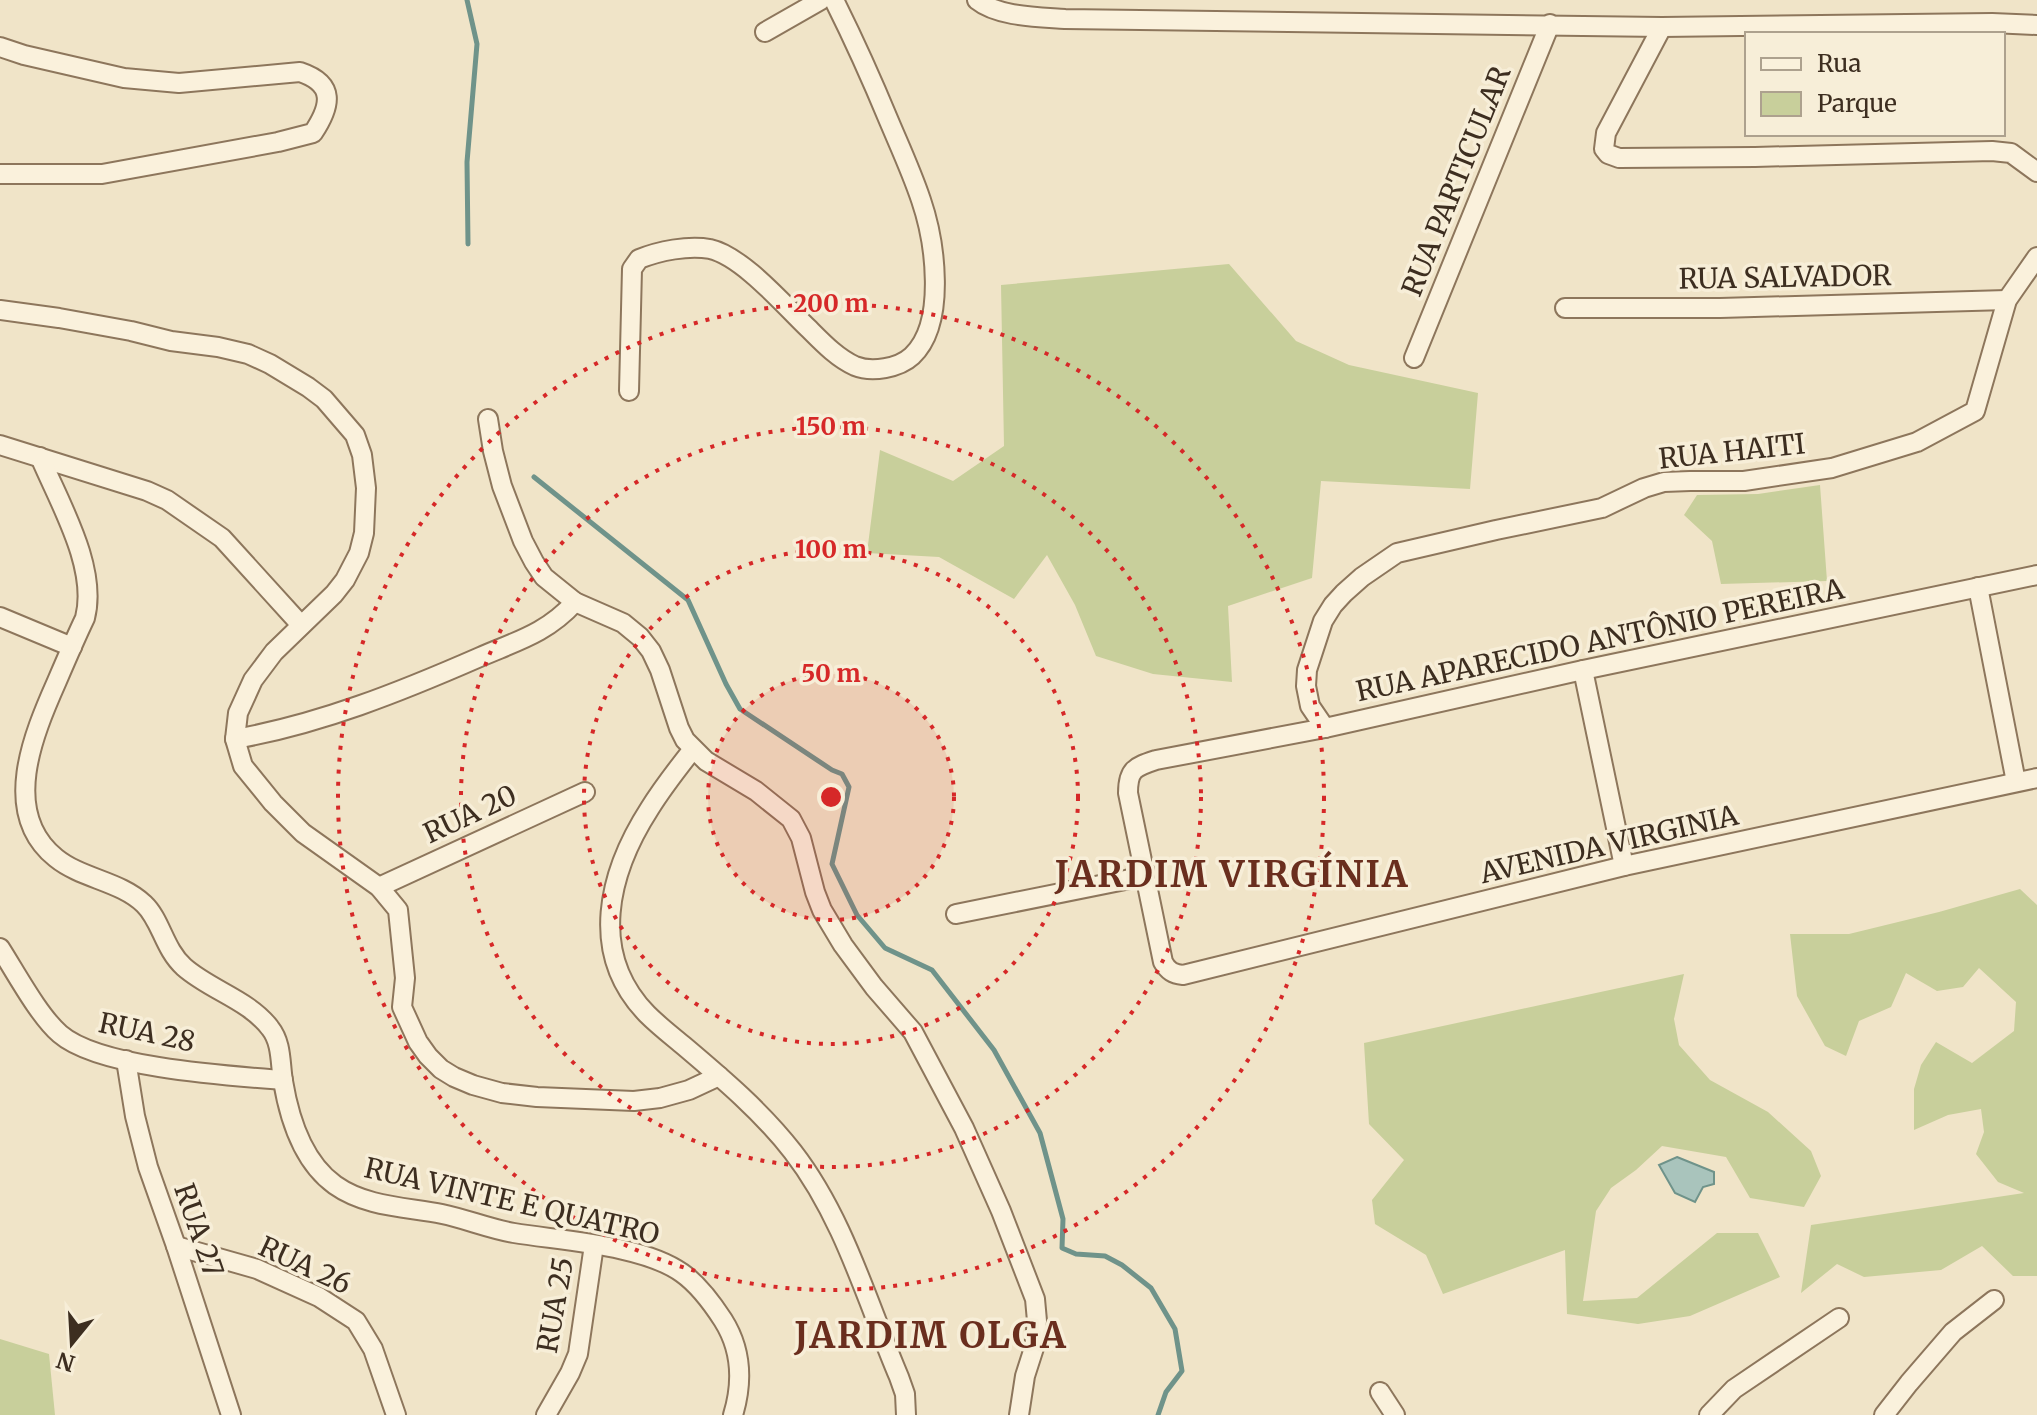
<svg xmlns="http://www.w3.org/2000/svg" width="2037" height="1415" viewBox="0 0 2037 1415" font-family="Merriweather,serif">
  <rect width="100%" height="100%" fill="#f0e4c8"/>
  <g fill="#c8cf9b">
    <polygon points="1229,264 1296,341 1349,365 1478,393 1470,489 1321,481 1312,578 1228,606 1232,682 1153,674 1096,656 1075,605 1047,555 1014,599 939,557 867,553 880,450 953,481 1004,446 1001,285"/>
    <polygon points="1820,485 1827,581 1721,584 1712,541 1684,515 1697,495 1758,494"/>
    <polygon points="2020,889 2037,905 2037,1276 2013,1276 1982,1246 1941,1270 1864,1277 1837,1264 1801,1293 1811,1225 2024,1193 1998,1182 1976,1154 1984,1132 1981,1109 1948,1115 1914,1130 1914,1089 1921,1065 1936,1042 1972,1063 2014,1031 2016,1002 1979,968 1963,987 1937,991 1906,973 1891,1007 1859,1021 1846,1056 1825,1046 1797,996 1790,934 1849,934 1939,912"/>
    <polygon points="1684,974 1674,1019 1679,1045 1710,1080 1768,1112 1811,1151 1821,1176 1804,1207 1750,1198 1726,1157 1662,1146 1636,1170 1611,1188 1596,1211 1583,1301 1637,1298 1717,1233 1758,1233 1780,1277 1690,1316 1638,1324 1567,1314 1565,1250 1443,1294 1426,1255 1375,1224 1372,1200 1404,1160 1369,1124 1364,1043"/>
    <polygon points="0,1339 49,1354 55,1415 0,1415"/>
  </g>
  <polygon fill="#a9c4bc" stroke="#6f938a" stroke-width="2" points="1677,1157 1714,1172 1714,1184 1703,1187 1695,1202 1675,1193 1659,1165"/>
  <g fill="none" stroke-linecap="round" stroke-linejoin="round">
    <g stroke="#6f938a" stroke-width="5">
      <polyline points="467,0 477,44 467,162 468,244"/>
      <polyline points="534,477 688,600 726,684 740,709 832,770 842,774 849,787 832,864 857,915 885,948 932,970 994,1050 1040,1133 1063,1219 1062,1248 1076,1254 1105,1256 1122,1265 1151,1288 1175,1329 1182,1371 1166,1392 1158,1415"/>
    </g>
    <defs>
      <g id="minor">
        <path d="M977,0C998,17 1039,17 1065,19L1662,27L1992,23L2037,25"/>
        <polyline points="1662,27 1606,133 1604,149 1608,154 1619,158 1755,157 1992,151 2011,153 2037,172"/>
        <polyline points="765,32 821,0"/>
        <path d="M0,47L24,55L124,78L179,83L300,72C336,84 331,106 313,133L278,142L102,174H0"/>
        <polyline points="1565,308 1720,308 2007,300"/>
        <polyline points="0,310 59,318 131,331 171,341 218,347 248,354 270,364 308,387 324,399 355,435 362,455 366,488 364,533 359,553 345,580 334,594 274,652 253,680 238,713 235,739 243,766 273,803 303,833 379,887 398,910 405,978 402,1007 418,1042 428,1056 441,1069 454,1077 473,1085 502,1093 537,1097 634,1101 660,1098 689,1090 719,1076"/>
        <polyline points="1414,358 1550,24"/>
        <path d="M629,391L632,269L639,259C659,251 688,245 710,249C742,256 784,305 808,328C822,342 837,358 855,366C872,373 899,368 912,356C947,323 935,241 921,200C912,173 900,147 889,121C872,80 854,40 834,0"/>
        <polyline points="488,419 493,451 502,486 523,541 534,562 544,577 575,602 623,623 640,637 651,651 660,670 679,728 685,740 706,761 756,791 791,819 801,838 815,892 822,910 843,945 874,987 913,1032 964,1128 1001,1211 1035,1299 1037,1321 1034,1348 1025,1376 1019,1415"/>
        <polyline points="0,445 147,491 167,500 222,538 301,625"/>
        <path d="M40,457C60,504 98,568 85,618C75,639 66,660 57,681C33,735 0,813 56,858C82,879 120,881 144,904C161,920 164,949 184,967C210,990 249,1000 270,1028C282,1043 280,1063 283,1081C289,1117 303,1162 335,1185C366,1207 406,1207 442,1214C466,1219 490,1229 514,1233C563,1241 643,1245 682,1273C699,1285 712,1303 723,1320C742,1350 743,1382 733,1415"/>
        <path d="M2037,575L1583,670L1325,728L1156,760C1135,767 1128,769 1128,793L1163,962C1168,971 1173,974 1183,975L1624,866L2037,778"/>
        <polyline points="1978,587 2016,782"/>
        <polyline points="0,617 72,647"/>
        <polyline points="1583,670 1624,866"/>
        <polyline points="1325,728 1310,706 1306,686 1307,670 1323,621 1333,605 1344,593 1362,577 1397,553 1496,530 1602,508 1644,488 1664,482 1690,481 1744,481 1832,468 1917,442 1975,411 2007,300 2037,257"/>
        <path d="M235,739C320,724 400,692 480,657C517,641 547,633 575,602"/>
        <path d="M693,749C678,768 663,787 650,808C608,873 588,953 647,1014C659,1026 672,1036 684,1046C723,1079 762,1112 793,1152C844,1218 867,1302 899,1377L905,1394L906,1415"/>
        <polyline points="379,887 585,792"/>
        <polyline points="956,914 1145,876"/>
        <path d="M0,948C16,973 39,1016 60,1034C99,1068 230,1076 283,1080"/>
        <polyline points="126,1060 135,1116 148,1167 176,1246 231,1415"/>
        <polyline points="176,1246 257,1269 319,1297 356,1321 373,1349 396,1415"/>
        <polyline points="1380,1392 1395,1415"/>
        <polyline points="546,1415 570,1373 578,1354 594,1245"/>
        <polyline points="1709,1415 1734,1389 1839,1318"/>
        <polyline points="1884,1415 1909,1383 1953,1332 1994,1300"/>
      </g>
    </defs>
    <use href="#minor" stroke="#8d765c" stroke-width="22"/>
    <use href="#minor" stroke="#faf1dc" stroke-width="18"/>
  </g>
  <circle cx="831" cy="797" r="123" fill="#d62828" fill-opacity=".12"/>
  <g fill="none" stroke="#d62828" stroke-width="4" stroke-dasharray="4 8">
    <circle cx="831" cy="797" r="123"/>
    <circle cx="831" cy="797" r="247"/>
    <circle cx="831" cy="797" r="370"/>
    <circle cx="831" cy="797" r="493"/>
  </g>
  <g text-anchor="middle" stroke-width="7" stroke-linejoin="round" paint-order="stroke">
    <g font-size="28" fill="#3d2e20" stroke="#f7eed8">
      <text transform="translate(1456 181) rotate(-68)" y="10">RUA PARTICULAR</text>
      <text transform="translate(1785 277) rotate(-1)" y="10">RUA SALVADOR</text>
      <text transform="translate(1732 451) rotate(-6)" y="10">RUA HAITI</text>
      <text transform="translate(1600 640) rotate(-12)" y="10">RUA APARECIDO ANTÔNIO PEREIRA</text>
      <text transform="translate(470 814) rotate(-25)" y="10">RUA 20</text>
      <text transform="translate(1609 844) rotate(-13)" y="10">AVENIDA VIRGINIA</text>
      <text transform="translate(147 1032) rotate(12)" y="10">RUA 28</text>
      <text transform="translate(512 1201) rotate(13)" y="10">RUA VINTE E QUATRO</text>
      <text transform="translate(199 1230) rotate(71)" y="10">RUA 27</text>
      <text transform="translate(305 1265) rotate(25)" y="10">RUA 26</text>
      <text transform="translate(555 1305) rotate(-80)" y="10">RUA 25</text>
    </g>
    <g font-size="36" font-weight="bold" letter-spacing="2" fill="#6a2e1e" stroke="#f7eed8">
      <text x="1232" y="887">JARDIM VIRGÍNIA</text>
      <text x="931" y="1348">JARDIM OLGA</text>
    </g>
  </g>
  <circle cx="831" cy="797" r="12" fill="#d62828" stroke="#f7eed8" stroke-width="4"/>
  <g font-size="24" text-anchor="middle" font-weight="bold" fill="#d62828" stroke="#f7eed8" stroke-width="7" stroke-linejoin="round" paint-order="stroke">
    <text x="831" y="312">200 m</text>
    <text x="831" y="435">150 m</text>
    <text x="831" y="558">100 m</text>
    <text x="831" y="682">50 m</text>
  </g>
  <rect x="1745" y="32" width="260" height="104" fill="#f7eed8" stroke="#ada18e" stroke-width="2"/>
  <rect x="1761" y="58" width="40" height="12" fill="#faf1dc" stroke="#ada18e" stroke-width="2"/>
  <text x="1817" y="72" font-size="24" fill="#3d2e20">Rua</text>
  <rect x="1761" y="92" width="40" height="24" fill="#c8cf9b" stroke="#ada18e" stroke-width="2"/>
  <text x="1817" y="112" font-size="24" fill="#3d2e20">Parque</text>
  <g transform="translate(72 1343) rotate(198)" stroke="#f7eed8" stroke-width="6" paint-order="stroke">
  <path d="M0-6L14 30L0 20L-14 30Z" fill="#3d2e20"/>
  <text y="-12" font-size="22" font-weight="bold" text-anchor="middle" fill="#3d2e20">N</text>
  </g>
</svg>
